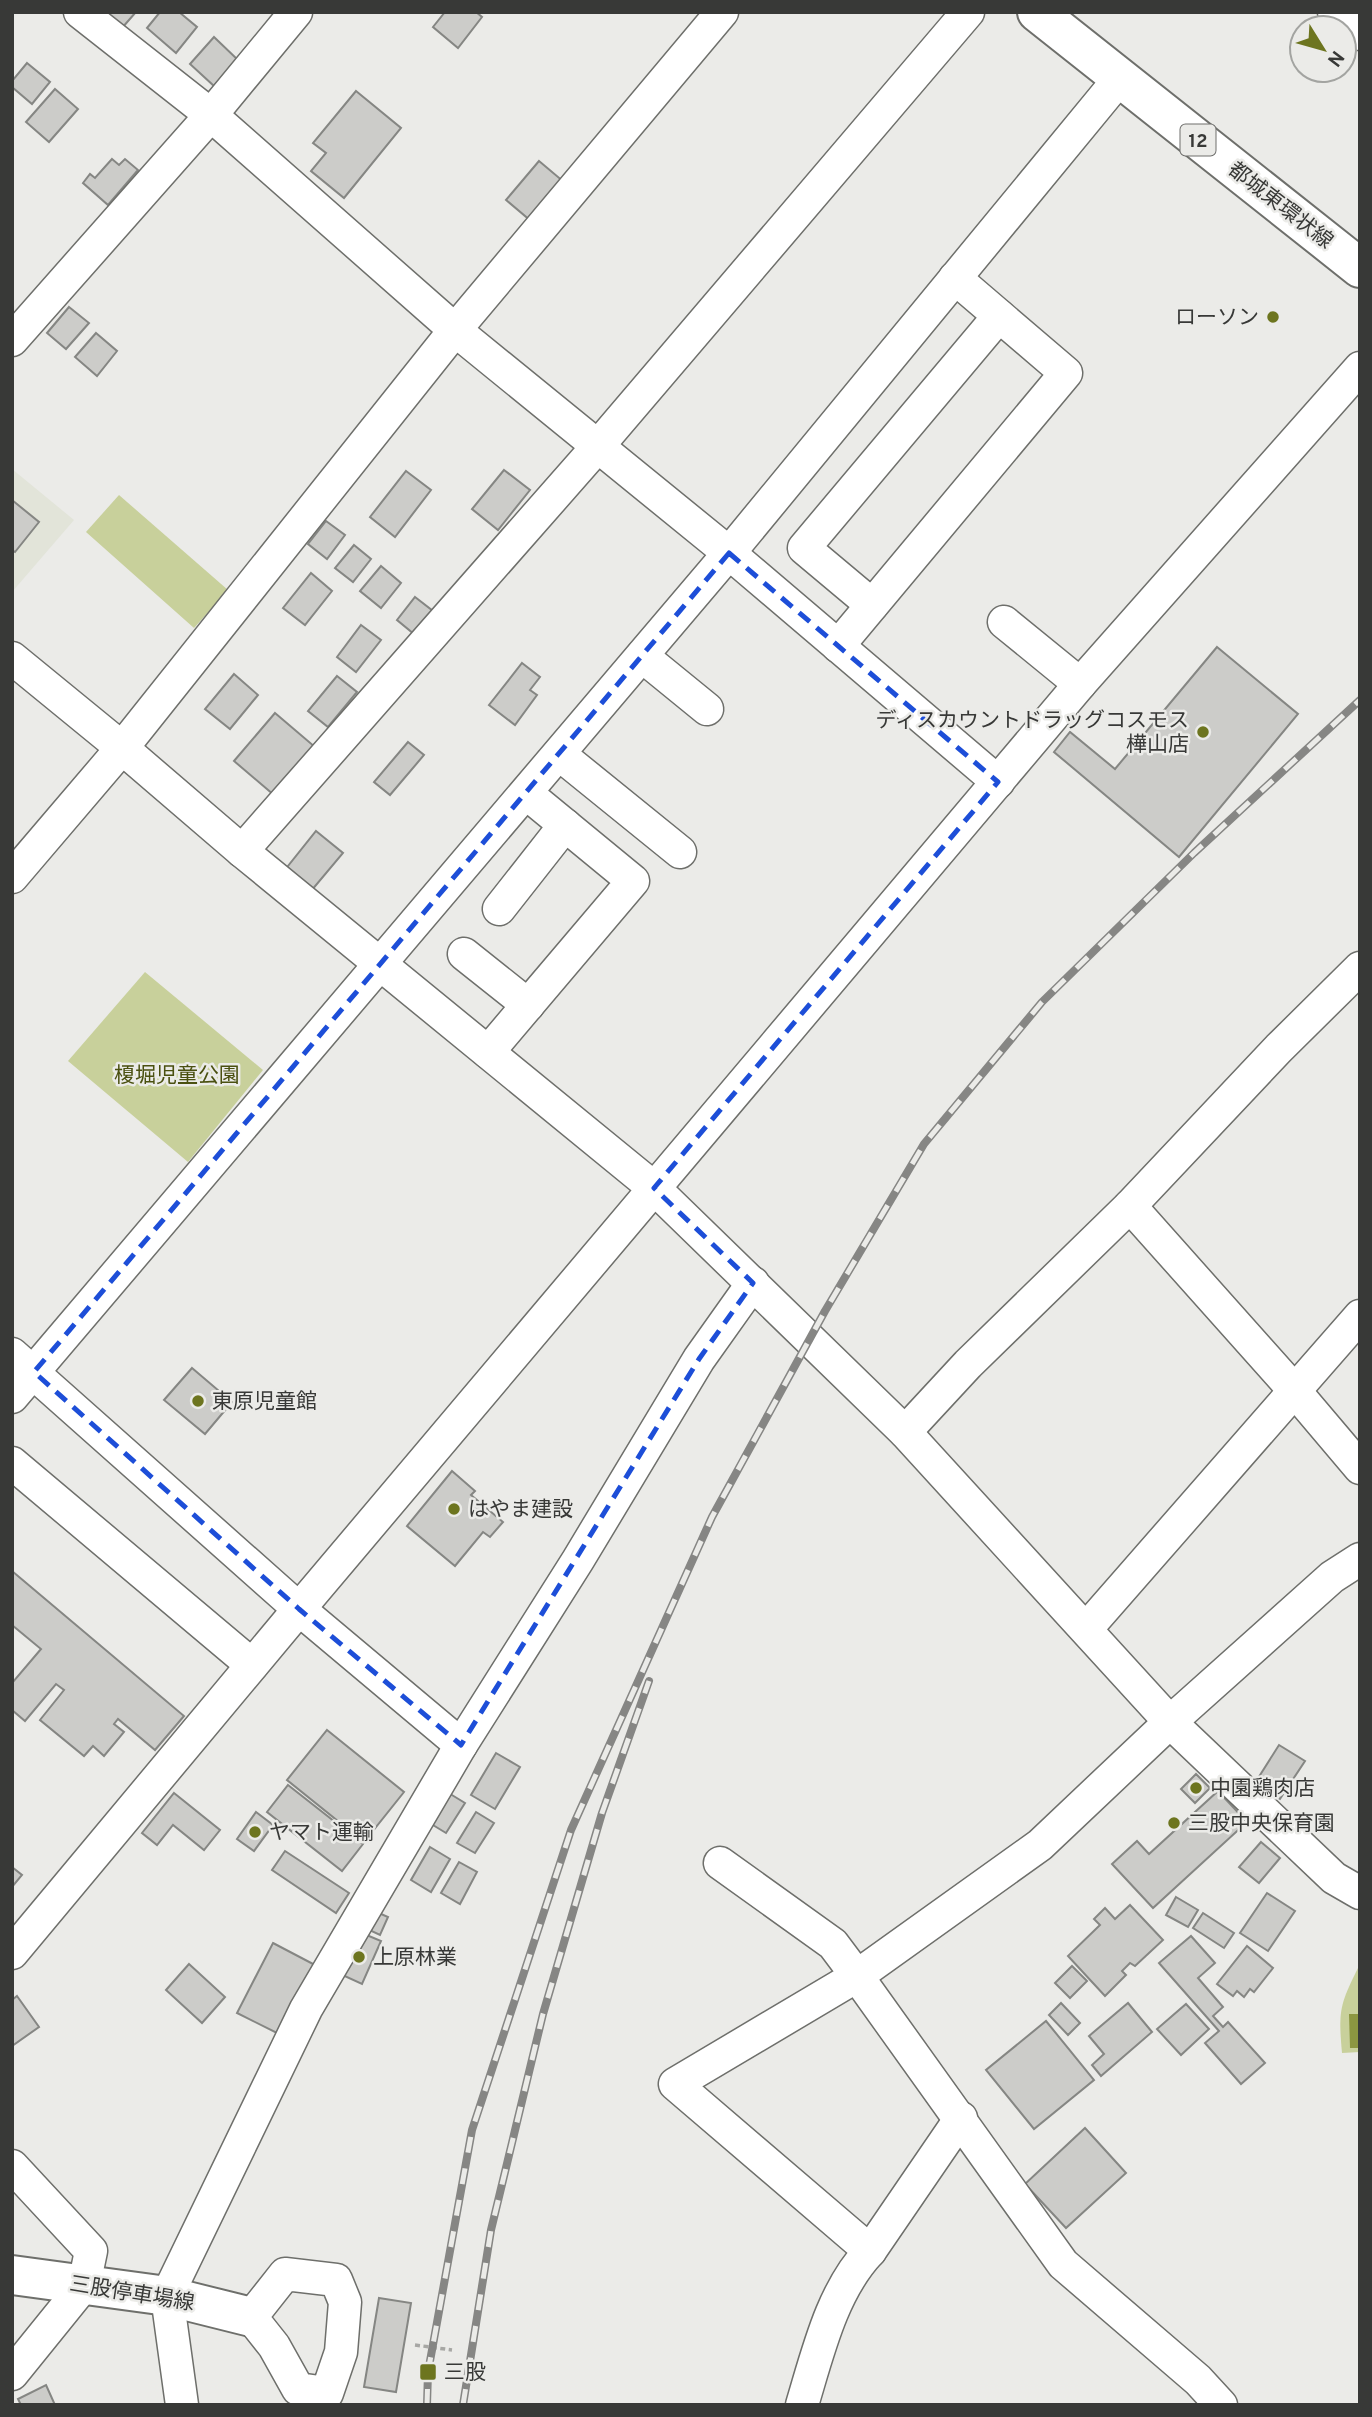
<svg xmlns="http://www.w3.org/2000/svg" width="1372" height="2417" viewBox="0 0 1372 2417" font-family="Overpass,'Noto Sans JP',sans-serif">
  <rect width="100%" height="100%" fill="#ebebe8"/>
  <polygon fill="#e2e4d9" points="12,469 74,520 12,592"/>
  <g fill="#c8d09b">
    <polygon points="119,495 228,590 194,628 86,532"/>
    <polygon points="145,972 263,1070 188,1162 68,1061"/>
    <path d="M1360,1964V2052L1342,2053C1338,2009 1340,2004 1360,1964Z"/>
  </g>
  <polygon fill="#8c9641" points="1349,2014 1360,2014 1360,2048 1350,2048"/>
  <g fill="#ccccc9" stroke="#858683" stroke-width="2">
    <polygon points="103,12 136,12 122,28"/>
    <polygon points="160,12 179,12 197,27 176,53 147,28"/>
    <polygon points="445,12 476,12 482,17 458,48 433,27"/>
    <polygon points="214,37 238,60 214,86 190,64"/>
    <polygon points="27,63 50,82 32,104 12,87 12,81"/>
    <polygon points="55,89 78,109 49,142 26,122"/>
    <polygon points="356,91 401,128 344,198 311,171 326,153 313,143"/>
    <polygon points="112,159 119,165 125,159 138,170 108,205 83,183 90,174 95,178"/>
    <polygon points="539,161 564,182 531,221 506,200"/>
    <polygon points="69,307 89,323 66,349 47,333"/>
    <polygon points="96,333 117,351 97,376 75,357"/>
    <polygon points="504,470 530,490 498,530 472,509"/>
    <polygon points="406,471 431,490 395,537 370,517"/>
    <polygon points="12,500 39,522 15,552 12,550"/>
    <polygon points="326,521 345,535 327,559 308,544"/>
    <polygon points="354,545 371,559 353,582 335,568"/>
    <polygon points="381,566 401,583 381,608 360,591"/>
    <polygon points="311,573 332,591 305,625 283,608"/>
    <polygon points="415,597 433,611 414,634 397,620"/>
    <polygon points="361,625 381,640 356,672 337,657"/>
    <polygon points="1217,647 1298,714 1179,857 1054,752 1070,732 1115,769"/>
    <polygon points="522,663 540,677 530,690 537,695 515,725 489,705"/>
    <polygon points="234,674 258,695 230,729 205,709"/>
    <polygon points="337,676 357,692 328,727 308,711"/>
    <polygon points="275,713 315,747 274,795 234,761"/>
    <polygon points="408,742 424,755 390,795 374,782"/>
    <polygon points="316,831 343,853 306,897 280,876"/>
    <polygon points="192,1368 232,1402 205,1434 164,1400"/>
    <polygon points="452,1471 475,1491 471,1495 503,1522 490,1537 483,1532 455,1566 407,1526"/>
    <polygon points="12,1571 184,1716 155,1750 118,1719 114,1724 124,1732 104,1756 93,1746 84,1756 40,1720 64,1690 56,1684 25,1721 12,1710 12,1683 41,1649 12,1625"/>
    <polygon points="327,1730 404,1792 364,1842 287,1780"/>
    <polygon points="1279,1745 1305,1761 1280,1799 1255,1783"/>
    <polygon points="496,1753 520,1767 495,1809 471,1795"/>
    <polygon points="1196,1774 1210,1788 1195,1803 1181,1789"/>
    <polygon points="288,1785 363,1844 342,1871 267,1812"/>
    <polygon points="1218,1791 1247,1822 1153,1908 1112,1864 1137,1841 1149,1854"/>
    <polygon points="447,1792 465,1803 446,1833 428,1822"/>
    <polygon points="174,1793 220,1830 204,1850 173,1825 157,1845 142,1833"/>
    <polygon points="256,1812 273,1825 254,1851 237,1839"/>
    <polygon points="476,1812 494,1823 475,1853 457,1843"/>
    <polygon points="1261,1842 1280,1858 1259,1883 1239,1867"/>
    <polygon points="430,1847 450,1859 431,1892 411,1880"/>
    <polygon points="285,1851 349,1893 336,1913 272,1870"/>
    <polygon points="459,1862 477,1872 460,1904 441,1893"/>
    <polygon points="12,1867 22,1875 12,1887"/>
    <polygon points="1267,1893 1295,1911 1268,1951 1240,1933"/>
    <polygon points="1176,1897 1198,1910 1188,1927 1166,1915"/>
    <polygon points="1130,1905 1163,1940 1135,1966 1130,1963 1122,1971 1126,1975 1105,1996 1068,1956 1100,1925 1094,1919 1105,1908 1115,1919"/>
    <polygon points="372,1910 388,1917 380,1935 365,1928"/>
    <polygon points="1203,1913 1234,1933 1224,1948 1193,1928"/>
    <polygon points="357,1931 381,1941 362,1984 338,1973"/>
    <polygon points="1191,1936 1215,1963 1198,1978 1223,2007 1213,2016 1223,2027 1228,2022 1265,2063 1241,2084 1205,2043 1219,2031 1159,1963"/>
    <polygon points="273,1943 315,1965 279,2034 237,2013"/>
    <polygon points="1247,1946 1273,1968 1254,1992 1250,1989 1244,1997 1237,1991 1233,1996 1217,1984"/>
    <polygon points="189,1964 225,1997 202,2023 166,1990"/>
    <polygon points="1072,1966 1087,1981 1070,1998 1055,1983"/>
    <polygon points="17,1996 39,2027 12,2046 12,2000"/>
    <polygon points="1061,2003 1080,2023 1068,2035 1049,2015"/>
    <polygon points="1128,2003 1152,2032 1101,2076 1092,2065 1104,2054 1089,2036"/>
    <polygon points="1186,2004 1209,2029 1181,2055 1157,2029"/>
    <polygon points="1046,2021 1094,2080 1034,2129 986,2070"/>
    <polygon points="1085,2128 1126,2173 1066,2228 1025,2184"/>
    <polygon points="379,2298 411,2303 396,2392 364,2387"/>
    <polygon points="46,2385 55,2405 21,2405 18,2399"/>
  </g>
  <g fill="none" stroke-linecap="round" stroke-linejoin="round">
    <defs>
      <g id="minor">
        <polyline points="80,12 211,115 455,330 729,553 998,782"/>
        <polyline points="1334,12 1360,34"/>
        <polyline points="12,340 211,115 296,12"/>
        <polyline points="872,605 804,548 999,316"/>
        <polyline points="1004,622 1080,684"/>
        <polyline points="838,646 1066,373 955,278"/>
        <polyline points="642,656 707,709"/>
        <polyline points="12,658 122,748 242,851 654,1188 905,1432 1170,1722 1334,1878 1360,1893"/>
        <polyline points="559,754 680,852"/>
        <polyline points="242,851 598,446 968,12"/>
        <polyline points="12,877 122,748 455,330 722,12"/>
        <polyline points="499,909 565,825"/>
        <polyline points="464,954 528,1005"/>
        <polyline points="488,1052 633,881 526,793"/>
        <polyline points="1130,1206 1294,1390 1360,1468"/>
        <polyline points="12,1354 299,1609 461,1745"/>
        <polyline points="12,1397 729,553 1120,78"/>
        <polyline points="905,1432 968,1364 1130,1206 1279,1048 1360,968"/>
        <polyline points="12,1463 252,1665"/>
        <polyline points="1087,1628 1360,1316"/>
        <polyline points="720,1863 833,1944 857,1976 675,2084 870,2251"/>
        <polyline points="12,1953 299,1609 1080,684 1360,368"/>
        <polyline points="12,2166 91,2251 84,2285 12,2374"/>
        <polygon points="285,2274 336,2280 345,2302 341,2352 327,2393 298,2389 274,2346 251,2317"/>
        <polyline points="182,2405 167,2296 306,2009 461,1745 578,1560 699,1359 753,1283"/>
        <path d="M802,2405C818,2352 832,2291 870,2251L961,2118"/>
        <polyline points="1221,2405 1198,2380 1063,2264 857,1976 1040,1845 1170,1722 1332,1577 1360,1559"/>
      </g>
      <g id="major">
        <polyline points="1037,12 1360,268"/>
        <polyline points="12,2275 167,2296 251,2317"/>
      </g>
    </defs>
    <use href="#minor" stroke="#6e6f6b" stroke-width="35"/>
    <use href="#major" stroke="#6e6f6b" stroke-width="42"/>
    <polyline stroke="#a7a7a4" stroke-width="3.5" stroke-dasharray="5 3.5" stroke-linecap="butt" points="415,2345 452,2350"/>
    <use href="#minor" stroke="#fff" stroke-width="32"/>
    <use href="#major" stroke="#fff" stroke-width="38"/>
    <defs>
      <g id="rail">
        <polyline points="427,2405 428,2372 472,2130 571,1830 712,1517 825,1311 924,1144 1042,1002 1194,853 1360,700"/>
        <polyline points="463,2405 491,2230 543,2014 602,1813 649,1681"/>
      </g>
    </defs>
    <use href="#rail" stroke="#868684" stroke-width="8"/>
    <use href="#rail" stroke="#ebebe8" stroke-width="5" stroke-dasharray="16" stroke-linecap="butt"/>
  </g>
  <path fill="none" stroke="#1d4ed8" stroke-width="5" stroke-dasharray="14 9" stroke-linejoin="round" d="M729,553L998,782L654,1188L753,1283L699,1359L461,1745L299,1609L34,1372Z"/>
  <g fill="#6d751f" stroke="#ebebe8" stroke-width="2.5">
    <circle cx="1273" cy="317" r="7"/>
    <circle cx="1203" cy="732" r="7"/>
    <circle cx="198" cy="1401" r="7"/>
    <circle cx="454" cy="1509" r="7"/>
    <circle cx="1196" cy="1788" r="7"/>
    <circle cx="1174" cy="1823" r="7"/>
    <circle cx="255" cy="1832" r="7"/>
    <circle cx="359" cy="1957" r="7"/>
    <rect x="419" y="2363" width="18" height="18" rx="3.5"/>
  </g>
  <g text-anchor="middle" stroke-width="5" stroke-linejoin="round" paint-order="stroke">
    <rect fill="#ebebe8" stroke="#6e6e6c" stroke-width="2" x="1180.5" y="124.5" width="35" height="31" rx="5"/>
    <g font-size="19" font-weight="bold" fill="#383937">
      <text x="1198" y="147">12</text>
    </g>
    <g font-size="21" fill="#383937" stroke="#ebebe8">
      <text transform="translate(1281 205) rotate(38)" y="7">都城東環状線</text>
      <text transform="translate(132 2293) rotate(9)" y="7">三股停車場線</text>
    </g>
    <g font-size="21" fill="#383937" stroke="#ebebe8" text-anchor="start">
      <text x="1259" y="324" text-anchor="end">ローソン</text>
      <text x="1189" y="727" text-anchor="end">ディスカウントドラッグコスモス<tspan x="1189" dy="24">樺山店</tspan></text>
      <text x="212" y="1408">東原児童館</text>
      <text x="468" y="1516">はやま建設</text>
      <text x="1210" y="1795">中園鶏肉店</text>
      <text x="1188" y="1830">三股中央保育園</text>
      <text x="269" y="1839">ヤマト運輸</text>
      <text x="373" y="1964">上原林業</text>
      <text x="444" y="2379">三股</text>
    </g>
    <g font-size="21" fill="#4a5010" stroke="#ebebe8">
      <text x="177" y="1082">榎堀児童公園</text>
    </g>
  </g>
  <rect width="1372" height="2417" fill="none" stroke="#383937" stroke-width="28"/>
  <g transform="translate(1323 49) rotate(127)"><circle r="33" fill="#ebebe8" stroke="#a3a4a1" stroke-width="2"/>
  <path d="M0-5L12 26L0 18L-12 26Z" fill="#6d751f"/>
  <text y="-10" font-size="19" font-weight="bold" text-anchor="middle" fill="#383937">N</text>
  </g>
</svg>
